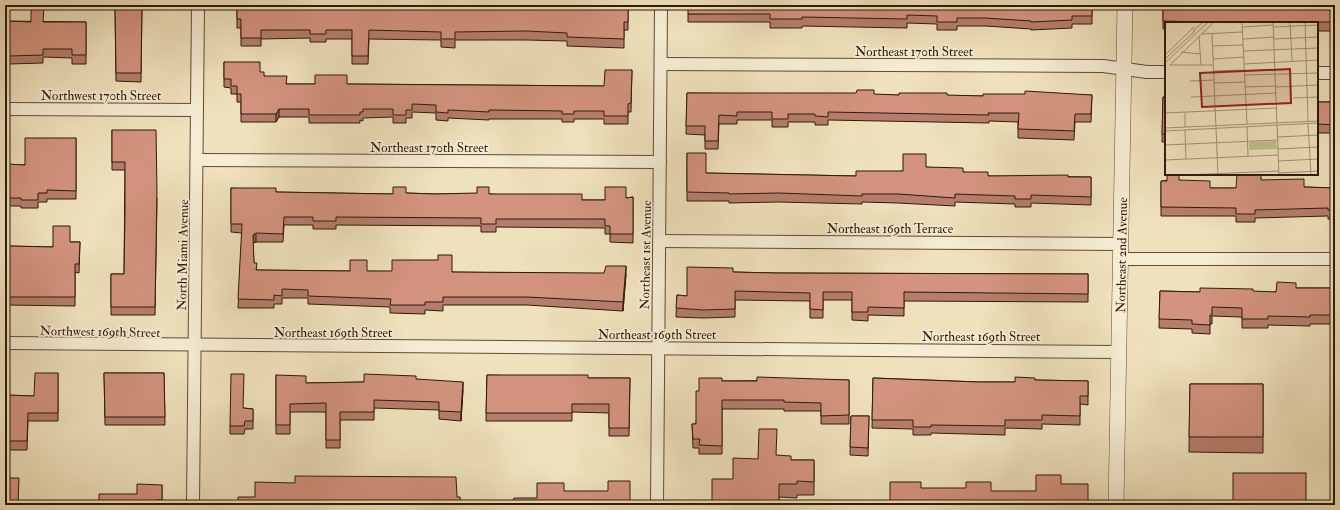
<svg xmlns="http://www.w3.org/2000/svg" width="1340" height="510" viewBox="0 0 1340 510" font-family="'IM FELL Double Pica',serif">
  <rect width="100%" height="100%" fill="#efe1bc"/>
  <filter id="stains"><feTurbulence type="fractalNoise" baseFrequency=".005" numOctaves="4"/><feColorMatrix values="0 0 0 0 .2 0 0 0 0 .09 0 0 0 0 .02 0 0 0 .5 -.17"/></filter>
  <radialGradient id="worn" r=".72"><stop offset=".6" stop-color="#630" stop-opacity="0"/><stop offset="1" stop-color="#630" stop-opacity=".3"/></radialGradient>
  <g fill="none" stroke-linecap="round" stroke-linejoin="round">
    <defs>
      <g id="minor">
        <polyline points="661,64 1103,66 1147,72 1166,72"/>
        <polyline points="1317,73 1335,73"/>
        <polyline points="5,109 197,110"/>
        <polyline points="197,160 660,162"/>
        <polyline points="660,241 1121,244"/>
        <polyline points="1121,259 1335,259"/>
        <polyline points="5,343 1119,352"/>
        <polyline points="193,505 198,5"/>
        <polyline points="657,505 661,5"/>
      </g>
      <polyline id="tertiary" points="1116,505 1125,5"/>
    </defs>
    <use href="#minor" stroke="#5f4b37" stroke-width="14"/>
    <use href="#tertiary" stroke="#5f4b37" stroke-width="16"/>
    <use href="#minor" stroke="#f5ecd3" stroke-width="12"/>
    <use href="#tertiary" stroke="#f5ecd3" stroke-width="15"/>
  </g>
  <g fill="#b57e6c" stroke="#2f190b">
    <polygon points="142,5 141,82 116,81 115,7"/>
    <polygon points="237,5 574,8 605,8 628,5 628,30 624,30 624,48 567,46 567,41 526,40 455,40 455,48 441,47 441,40 369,39 368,64 352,64 352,39 326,39 326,42 310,42 310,38 261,39 261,46 241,46 241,28 237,28"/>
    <polygon points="1092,5 1092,24 1072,24 1072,28 1031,30 1031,29 985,26 957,26 957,30 937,30 937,24 907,23 907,28 802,26 802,28 770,28 770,22 688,22 688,14"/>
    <polygon points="1163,5 1243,7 1260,6 1335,5 1335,31 1317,31 1317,23 1166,23 1166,29 1163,29"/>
    <polygon points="5,21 86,22 86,64 72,64 72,58 43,57 43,63 9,64 9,57 5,57"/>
    <polygon points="224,62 260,72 264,76 287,84 347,84 604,86 632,70 631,112 628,112 628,124 604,124 604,119 574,119 574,122 562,122 562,119 489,119 489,120 448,118 448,121 436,120 436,113 412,112 412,118 406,118 406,123 393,123 393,117 363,118 363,121 360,120 360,123 309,123 309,117 279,117 276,122 241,122 241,102 237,102 237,94 231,94 231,88 224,87"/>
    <polygon points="687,93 983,96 1092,95 1091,122 1075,122 1074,140 1018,138 1018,122 989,121 989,123 828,120 828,125 815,125 815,122 788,122 788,127 772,127 772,120 737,120 737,124 719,124 718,149 705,149 705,135 686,134"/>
    <polygon points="1163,97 1166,97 1166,142 1162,142"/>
    <rect x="1317" y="102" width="18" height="31"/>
    <polygon points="112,130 157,199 155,315 111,315 111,274 124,274 125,170 112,170"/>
    <polygon points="76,138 76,199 47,199 47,202 38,202 38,208 21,208 21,206 5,206 5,164 25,165"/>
    <polygon points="687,153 706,173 856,176 903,171 926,167 963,172 988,176 1091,177 1091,205 1031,203 1031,207 1015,207 1015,204 955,202 955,206 898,203 862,202 862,204 778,202 729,203 729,201 687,201"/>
    <polygon points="1179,180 1210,188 1236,188 1261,180 1304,187 1335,188 1335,219 1328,219 1328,216 1255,218 1255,222 1236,222 1236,216 1161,216 1161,181"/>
    <polygon points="231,188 276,192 393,194 406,193 435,194 489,194 582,200 605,200 626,198 633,197 633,243 610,242 610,234 605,234 605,228 496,227 496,232 481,232 481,226 336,225 336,229 313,229 313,225 284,225 283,242 256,242 253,243 254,263 257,270 626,274 623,311 527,305 443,305 443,311 425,310 425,314 390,313 390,307 308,304 308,298 282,298 282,304 274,304 274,308 238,308 242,233 231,232"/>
    <polygon points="5,241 9,246 53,247 70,242 80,242 79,273 75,272 75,306 5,305"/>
    <polygon points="733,272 775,273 1088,274 1088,302 904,301 904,316 868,315 868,321 852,320 852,300 823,300 823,318 810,318 810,301 735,300 735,317 703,318 676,317 677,295 687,296"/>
    <polygon points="1296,288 1335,288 1334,324 1310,324 1310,326 1268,325 1268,328 1242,328 1242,317 1212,316 1212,324 1210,324 1210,334 1192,333 1192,329 1159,328 1160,291 1200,292 1276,292"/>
    <polygon points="58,373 58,421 28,421 27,450 5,450 5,395 34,396"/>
    <polygon points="104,373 164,373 165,425 105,425"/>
    <polygon points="276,375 306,383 364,382 416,379 463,390 461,421 439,419 439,410 374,408 374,420 340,420 340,448 326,448 326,412 290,412 290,434 276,434"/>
    <polygon points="487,375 588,378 630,378 629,436 609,436 609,413 572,412 572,421 486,421"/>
    <polygon points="873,378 979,382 1015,382 1035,380 1088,381 1088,405 1080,404 1080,425 1042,424 1042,429 1005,428 1005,435 931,433 931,435 913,435 913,429 872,428"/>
    <polygon points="849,380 849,424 821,424 821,411 784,411 784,409 722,409 722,454 699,454 699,448 693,448 692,424 696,424 699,391 722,381"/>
    <polygon points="1190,384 1263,384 1263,453 1189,452"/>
    <polygon points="243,408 253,409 253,429 245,429 244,434 230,434 230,426"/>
    <polygon points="851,416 869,416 868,456 850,455"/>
    <polygon points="776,455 791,460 814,460 814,495 797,495 797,498 779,497 779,505 712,505 733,479"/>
    <polygon points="162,485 162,505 99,505 137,494"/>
  </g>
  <g fill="#946758" stroke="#2f190b">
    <polygon points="279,109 279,117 276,122 276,114"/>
    <polygon points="256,233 256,242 253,243 253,235"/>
    <polygon points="626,266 626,274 623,311 623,302"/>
    <polygon points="463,382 463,390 461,421 461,412"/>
  </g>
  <g fill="#d3937e" stroke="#2f190b">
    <polygon points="31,5 44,5 43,22 86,22 86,55 72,55 72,49 43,49 43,55 9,56 9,48 5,48 5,21 31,22"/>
    <polygon points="117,5 142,5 141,73 116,73 115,7 117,7"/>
    <polygon points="237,5 322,5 322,6 405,5 406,7 478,7 478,5 490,5 490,7 521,6 521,5 532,5 532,7 562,8 563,5 574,5 574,8 605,8 605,5 628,5 628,22 624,22 624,39 567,37 567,33 526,31 455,32 455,39 441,39 441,32 369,30 368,56 352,56 352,30 326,30 326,34 310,34 310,30 261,30 261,38 241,38 241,19 237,19"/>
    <polygon points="688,5 1092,5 1092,16 1072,16 1072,20 1031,22 1031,21 985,18 957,18 957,22 937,22 937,16 907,15 907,19 802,17 802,19 770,19 770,14 688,14"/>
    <polygon points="1163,5 1218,5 1218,7 1243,7 1243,5 1285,6 1285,5 1335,5 1335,22 1201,23 1201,22 1163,21"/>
    <polygon points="224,62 260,62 260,72 264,72 264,76 287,76 286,84 315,84 315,75 347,75 347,84 604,86 605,70 632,70 631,103 628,104 628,116 604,116 604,111 574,111 574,114 562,114 562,111 489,110 489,112 448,110 448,113 436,112 436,105 412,104 412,110 406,110 406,115 393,115 393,109 363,109 363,112 360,112 360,115 309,115 309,109 279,109 276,114 241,114 241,94 237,94 237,86 231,86 231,79 224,79"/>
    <polygon points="857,90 874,90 874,94 899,95 899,93 947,93 947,95 983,96 983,94 1025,94 1025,91 1092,95 1091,114 1075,114 1074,131 1018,129 1019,113 988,113 989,115 828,112 828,117 815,116 815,114 788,114 788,119 772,119 772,112 737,112 737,116 719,115 718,141 705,141 705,126 686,126 687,93 856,93"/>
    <polygon points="1163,97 1166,97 1166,134 1162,134"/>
    <polygon points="1317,102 1335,102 1335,125 1317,124"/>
    <polygon points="112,130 156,130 157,191 155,307 111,307 111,274 124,274 125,213 125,162 112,162"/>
    <polygon points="25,138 76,138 76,191 47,190 47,193 38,193 38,200 21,200 21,198 5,198 5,164 25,165"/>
    <polygon points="687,153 706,153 706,173 856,176 856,171 903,171 903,154 926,154 926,167 963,168 963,172 988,172 988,176 1068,175 1068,177 1091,177 1091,197 1031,195 1031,199 1015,199 1015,196 955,194 955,198 898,194 862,194 862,196 778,193 729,194 729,193 687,192"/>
    <polygon points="1167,174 1179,174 1179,180 1210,181 1210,188 1236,188 1237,174 1261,174 1261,180 1304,179 1304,187 1335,188 1335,210 1328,210 1328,208 1255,210 1255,214 1236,214 1236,208 1161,207 1161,181 1167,181"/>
    <polygon points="393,187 406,187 406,193 435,194 477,193 477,187 489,187 489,194 582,194 582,200 605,200 605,187 626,187 626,198 633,197 633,234 610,234 610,226 605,226 605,219 496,219 496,224 481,224 481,218 336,217 336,221 313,221 313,217 284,217 283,234 256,233 253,235 254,263 257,263 256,270 350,271 350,260 367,260 367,271 392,271 392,260 438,260 438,255 452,255 452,272 604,273 606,266 626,266 623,302 527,297 443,297 443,302 425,302 425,305 390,305 391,299 308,296 308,290 282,289 282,296 274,295 274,300 238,299 242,224 231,224 231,188 276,188 276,192 393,194"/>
    <polygon points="53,226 70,226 70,242 80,242 79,264 75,264 75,297 5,297 5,241 9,241 9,246 53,247"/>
    <polygon points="687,267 733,268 733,272 775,273 1088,274 1088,294 904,292 904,308 868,307 868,312 852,312 852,292 823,292 823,310 810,309 810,293 735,291 735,309 703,310 676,308 677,295 687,296"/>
    <polygon points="1277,282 1296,283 1296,288 1335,288 1334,315 1310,315 1310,317 1268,316 1268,319 1242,319 1242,308 1212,307 1212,315 1210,315 1210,325 1192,324 1192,320 1159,319 1160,291 1200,292 1200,288 1253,289 1253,291 1276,292"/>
    <polygon points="35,373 58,373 58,413 28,413 27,441 5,441 5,395 34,396"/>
    <polygon points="104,373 164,373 165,417 105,417"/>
    <polygon points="231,374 244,374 243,408 253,409 253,421 245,421 244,426 230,426"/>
    <polygon points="364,374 416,376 416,379 463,382 461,412 439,411 439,402 374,400 374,412 340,412 340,440 326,440 326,403 290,404 290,425 276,425 276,375 306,376 306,383 364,382"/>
    <polygon points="487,375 588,375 588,378 630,378 629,428 609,428 609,404 572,404 572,413 486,413"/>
    <polygon points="757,377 849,380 849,415 821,416 821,403 784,402 784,400 722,400 722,446 699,445 700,439 693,439 692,424 696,424 696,391 699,391 699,378 722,378 722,381 757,381"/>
    <polygon points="1015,377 1035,378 1035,380 1088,381 1088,396 1080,396 1080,416 1042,415 1042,420 1005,420 1005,426 931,425 931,427 913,427 913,420 872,420 873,378 979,382 1015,382"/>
    <polygon points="1190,384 1263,384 1263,437 1189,437"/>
    <polygon points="851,416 869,416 868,448 850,447"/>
    <polygon points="759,429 777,429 776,455 791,456 791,460 814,460 814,482 797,481 797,484 779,484 779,502 743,501 743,505 712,505 712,479 733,479 733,458 758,459"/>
    <rect x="1233" y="473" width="73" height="32"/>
    <polygon points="1036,475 1061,475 1061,484 1088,484 1088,505 890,505 890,482 921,482 921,488 966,488 966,482 991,482 991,491 1036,491"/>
    <polygon points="295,476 456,477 457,497 460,497 461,504 499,504 499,501 513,501 514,498 537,498 537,483 564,483 564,491 608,491 608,481 630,481 630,505 238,505 238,497 255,497 255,482 295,483"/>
    <polygon points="5,478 19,478 18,505 5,505"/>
    <polygon points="137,484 162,485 162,500 156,500 156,505 99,505 99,494 137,494"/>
    <rect x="821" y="504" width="26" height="1"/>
  </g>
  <g text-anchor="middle" stroke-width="3.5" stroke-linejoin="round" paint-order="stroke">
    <g font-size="13" fill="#2f190b" stroke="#f5ecd3">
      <text x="914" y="56">Northeast 170th Street</text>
      <text x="101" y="100">Northwest 170th Street</text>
      <text x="429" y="152">Northeast 170th Street</text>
      <text x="890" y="233">Northeast 169th Terrace</text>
      <text transform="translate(182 255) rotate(-89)" y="5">North Miami Avenue</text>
      <text transform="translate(645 255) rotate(-89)" y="5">Northeast 1st Avenue</text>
      <text transform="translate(1121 255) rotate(-89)" y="5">Northeast 2nd Avenue</text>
      <text transform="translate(100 331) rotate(1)" y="5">Northwest 169th Street</text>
      <text x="333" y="337">Northeast 169th Street</text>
      <text x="657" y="339">Northeast 169th Street</text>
      <text x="981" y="341">Northeast 169th Street</text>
    </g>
  </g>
  <g transform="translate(1165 22)">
    <rect width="153" height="153" fill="#efe1bc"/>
    <path d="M111,119L112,127L84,128V120Z" fill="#bec18d"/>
    <path fill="none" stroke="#a29175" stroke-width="1" d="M77,0L82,102M108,0L114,153M125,0L127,39M140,0L143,99M78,5L108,3M109,5L153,3M28,9L38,0M36,12L78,10M47,12L53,153M34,14L36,43M78,17L109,15M109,17L153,15M47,24L78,23M79,29L153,26M16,30L36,32M0,33L29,5M0,37L30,9M48,37L79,35M0,41L43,0M79,42L153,38M48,43H5L49,0M48,49L79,48M80,53L153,51M25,59L49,58M49,61L80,60M80,65L111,64M111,65L153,63M26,75L111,71M128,76L153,75M0,91L112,86M20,91V105M143,102L146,153M82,105L83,134M0,106L153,99M20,108L21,137M0,109L153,101M113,115L153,113M0,123L113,118M113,127L153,125M0,138L113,133M114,139L153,137M114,151L153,149M19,153L114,149"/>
    <path fill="#8f2418" fill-opacity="0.15" stroke="#8f2418" stroke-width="2" d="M125,47L126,81L37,85L35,51Z"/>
    <rect width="153" height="153" fill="none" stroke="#2f190b" stroke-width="2"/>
  </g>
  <rect width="1340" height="510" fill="none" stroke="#efe1bc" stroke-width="20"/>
  <rect x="6" y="6" width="1328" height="498" fill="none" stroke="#2f190b" stroke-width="2"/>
  <rect x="10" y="10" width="1320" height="490" fill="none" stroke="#2f190b"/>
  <rect width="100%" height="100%" filter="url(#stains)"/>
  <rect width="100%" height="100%" fill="url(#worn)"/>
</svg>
